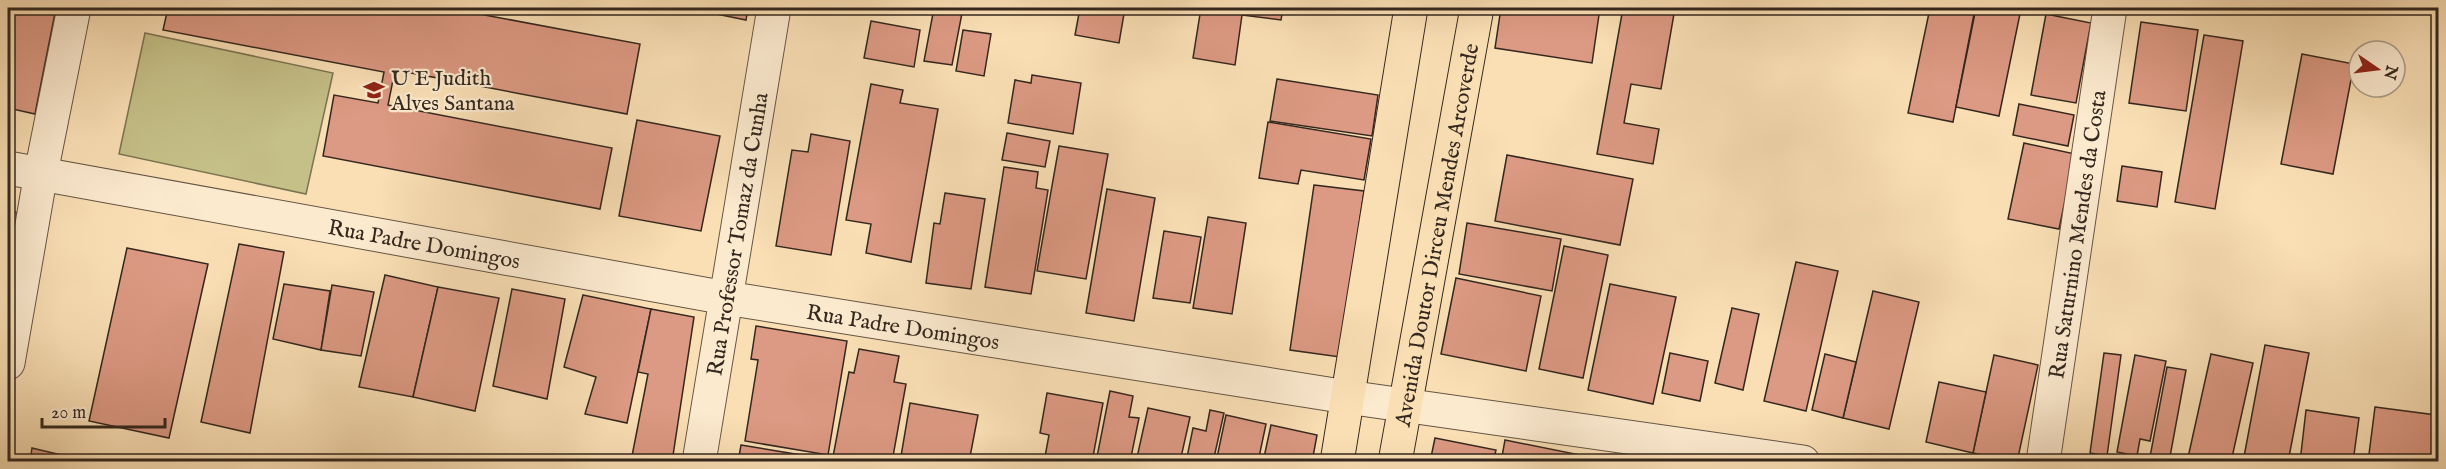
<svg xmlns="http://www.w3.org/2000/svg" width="2446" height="469" viewBox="0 0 2446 469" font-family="'IM FELL English',serif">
  <rect width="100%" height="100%" fill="#fadfb5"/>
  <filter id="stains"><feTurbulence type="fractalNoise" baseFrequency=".00333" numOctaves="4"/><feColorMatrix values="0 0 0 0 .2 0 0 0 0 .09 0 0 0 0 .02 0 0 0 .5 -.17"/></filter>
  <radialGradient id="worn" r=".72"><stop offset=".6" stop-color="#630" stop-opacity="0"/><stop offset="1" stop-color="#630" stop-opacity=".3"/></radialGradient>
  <polygon fill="#c5c088" stroke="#7c7453" stroke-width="1.5" points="145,33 333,73 306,194 119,154"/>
  <g fill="#dc9983" stroke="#33271e" stroke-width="1.5">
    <polygon points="8,8 56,8 35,114 8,108"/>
    <polygon points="168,8 447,8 640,44 627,114 395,70 388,105 612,148 600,209 323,156 334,95 378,103 384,72 163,30"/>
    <polygon points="717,8 748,8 746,20 716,14"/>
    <polygon points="934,8 963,8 952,65 924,61"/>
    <polygon points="1080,8 1125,8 1119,43 1075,35"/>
    <polygon points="1201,8 1283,8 1281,20 1242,15 1235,65 1193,58"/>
    <polygon points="1501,8 1600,8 1592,63 1495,48"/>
    <polygon points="1623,8 1675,8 1661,89 1631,84 1624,123 1659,129 1653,164 1597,154"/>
    <polygon points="1930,8 1975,9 1953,122 1908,113"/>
    <polygon points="1976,8 2021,9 1999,116 1956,107"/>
    <polygon points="2046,14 2091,23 2076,103 2031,95"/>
    <polygon points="871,21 920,30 914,67 864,58"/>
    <polygon points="2141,22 2198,30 2186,111 2129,103"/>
    <polygon points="963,30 991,34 984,76 956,71"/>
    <polygon points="2204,35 2243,41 2215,209 2175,202"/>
    <polygon points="2302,54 2354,64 2333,174 2281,164"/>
    <polygon points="1032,75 1081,83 1073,134 1008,123 1015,80 1031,83"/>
    <polygon points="1277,79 1378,95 1372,136 1270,121"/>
    <polygon points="871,84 903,90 900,103 938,109 911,262 866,253 871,224 846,220"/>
    <polygon points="2019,104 2074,115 2068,146 2013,135"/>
    <polygon points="637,120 720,136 701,231 619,216"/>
    <polygon points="1268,122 1371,139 1364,180 1301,170 1298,184 1259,178"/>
    <polygon points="1007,133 1050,141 1045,167 1002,160"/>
    <polygon points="811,134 850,141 831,255 776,246 792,150 808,152"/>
    <polygon points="2024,143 2075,154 2059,229 2008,219"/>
    <polygon points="1059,146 1108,154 1086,279 1037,271"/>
    <polygon points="1507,155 1633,179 1620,245 1495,221"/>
    <polygon points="2122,166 2162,172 2157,207 2117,201"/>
    <polygon points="1004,167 1038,172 1036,188 1048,190 1031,294 985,287"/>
    <polygon points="1314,185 1364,191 1340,357 1290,350"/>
    <polygon points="1107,189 1155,198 1134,321 1086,313"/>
    <polygon points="945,193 985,199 971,289 926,283 934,223 940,224"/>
    <polygon points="8,211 25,214 8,307"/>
    <polygon points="1208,217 1246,223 1232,314 1193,308"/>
    <polygon points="1467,223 1561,239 1552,291 1459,274"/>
    <polygon points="1164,231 1201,237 1190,303 1153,298"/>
    <polygon points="239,244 284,252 250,433 201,422"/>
    <polygon points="1564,246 1608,255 1583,378 1539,369"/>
    <polygon points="127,248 208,264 169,438 89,421"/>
    <polygon points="1796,262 1838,271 1806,411 1764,401"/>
    <polygon points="385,275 438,287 413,397 359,387"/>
    <polygon points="1456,278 1541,296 1526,371 1441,354"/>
    <polygon points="284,284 330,291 321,350 273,339"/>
    <polygon points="1610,284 1676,297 1653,404 1588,390"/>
    <polygon points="332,285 374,292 361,356 321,350"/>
    <polygon points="438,287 499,298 475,411 413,397"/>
    <polygon points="512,289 565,299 547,399 493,386"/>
    <polygon points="1873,291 1919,302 1889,429 1843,418"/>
    <polygon points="583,295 651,309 627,423 585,414 596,377 564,367"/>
    <polygon points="1732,308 1759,314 1743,390 1715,383"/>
    <polygon points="651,309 694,317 672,462 656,462 632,456 648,374 638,372"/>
    <polygon points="756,326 847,341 828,455 745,441 758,360 751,359"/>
    <polygon points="2265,345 2309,353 2288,462 2243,462"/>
    <polygon points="859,349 899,356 894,382 906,384 892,462 832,462 849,372 854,373"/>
    <polygon points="1670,353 1708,361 1700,401 1662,393"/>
    <polygon points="2104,353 2121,355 2107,456 2090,453"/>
    <polygon points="1825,354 1856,362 1843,418 1812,410"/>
    <polygon points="2211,354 2253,363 2231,462 2187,462"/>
    <polygon points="1994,355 2038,365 2017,462 1973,453"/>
    <polygon points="2135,355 2166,361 2150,441 2140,439 2137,456 2117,452"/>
    <polygon points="2167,367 2186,370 2169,462 2149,462"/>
    <polygon points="1939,382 1986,392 1973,453 1926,442"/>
    <polygon points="1110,391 1133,396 1129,417 1139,418 1130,462 1096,462"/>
    <polygon points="1047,393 1103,403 1092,462 1044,462 1049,435 1040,433"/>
    <polygon points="910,403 978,415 969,462 900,462"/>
    <polygon points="2375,407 2436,415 2430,462 2368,462"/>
    <polygon points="1148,408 1190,417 1180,462 1136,462"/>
    <polygon points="1210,410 1224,413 1213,462 1186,462 1193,428 1206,431"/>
    <polygon points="2306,410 2359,418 2353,462 2300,462"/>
    <polygon points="1226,415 1266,424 1258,462 1216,462"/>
    <polygon points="1271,425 1317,435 1312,462 1263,462"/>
    <polygon points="1435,438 1496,450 1493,462 1430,462"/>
    <polygon points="1505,440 1590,457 1589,462 1501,462"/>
    <polygon points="741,445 825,459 825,462 738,462"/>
    <polygon points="32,448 91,462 30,462"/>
  </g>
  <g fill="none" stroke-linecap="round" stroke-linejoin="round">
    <defs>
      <g id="street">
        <path id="s1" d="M8,168L726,298L1347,397L1803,462"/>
        <polyline points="8,363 41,173 74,8"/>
        <path id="s2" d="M699,462L774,8"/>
        <path id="s3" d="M2043,462L2110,8"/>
      </g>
      <g id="primary">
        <polyline points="1337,462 1411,8"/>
        <path id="s4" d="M1395,462L1477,8"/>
      </g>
    </defs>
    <use href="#street" stroke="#655544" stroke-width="35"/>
    <use href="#primary" stroke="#33271e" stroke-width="35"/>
    <use href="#street" stroke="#fceacf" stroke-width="33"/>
    <use href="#primary" stroke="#fadfb5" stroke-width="33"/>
  </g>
  <defs>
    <symbol id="school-bare" viewBox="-9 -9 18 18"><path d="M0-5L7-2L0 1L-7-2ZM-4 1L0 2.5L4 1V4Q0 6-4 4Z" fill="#8f2418" stroke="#fceacf" stroke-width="2.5" paint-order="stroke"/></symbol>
  </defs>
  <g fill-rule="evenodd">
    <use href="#school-bare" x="359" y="75" width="30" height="30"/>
  </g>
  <g text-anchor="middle" stroke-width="4.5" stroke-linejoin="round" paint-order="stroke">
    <g font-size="22" fill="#33271e" stroke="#fceacf" text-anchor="start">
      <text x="391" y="85">U E Judith<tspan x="391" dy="25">Alves Santana</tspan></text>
    </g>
    <g font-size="22" fill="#33271e" stroke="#fceacf">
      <text dy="8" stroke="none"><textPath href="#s4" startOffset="231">Avenida Doutor Dirceu Mendes Arcoverde</textPath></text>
      <text dy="8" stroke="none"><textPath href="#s2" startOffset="231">Rua Professor Tomaz da Cunha</textPath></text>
      <text dy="8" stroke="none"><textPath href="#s3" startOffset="230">Rua Saturnino Mendes da Costa</textPath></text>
      <text dy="8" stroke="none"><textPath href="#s1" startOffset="423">Rua Padre Domingos</textPath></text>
      <text dy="8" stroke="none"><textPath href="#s1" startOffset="909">Rua Padre Domingos</textPath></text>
    </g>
  </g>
  <rect width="2446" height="469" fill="none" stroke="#fadfb5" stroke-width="30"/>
  <rect x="9" y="9" width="2428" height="451" fill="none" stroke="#33271e" stroke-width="3"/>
  <rect x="15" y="15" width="2416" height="439" fill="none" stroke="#33271e" stroke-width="1.5"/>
  <g transform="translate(2377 69) rotate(104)"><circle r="28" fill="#fceacf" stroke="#ac9c88" stroke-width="1.5"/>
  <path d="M0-4.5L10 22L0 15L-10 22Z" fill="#8f2418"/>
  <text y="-9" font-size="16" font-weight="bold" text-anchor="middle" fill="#33271e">N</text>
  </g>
  <path d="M42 418v9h123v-9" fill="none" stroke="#33271e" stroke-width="3"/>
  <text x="51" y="418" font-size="18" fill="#33271e" stroke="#fceacf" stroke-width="4.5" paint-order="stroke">20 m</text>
  <rect width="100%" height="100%" filter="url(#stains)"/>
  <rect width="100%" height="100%" fill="url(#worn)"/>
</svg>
